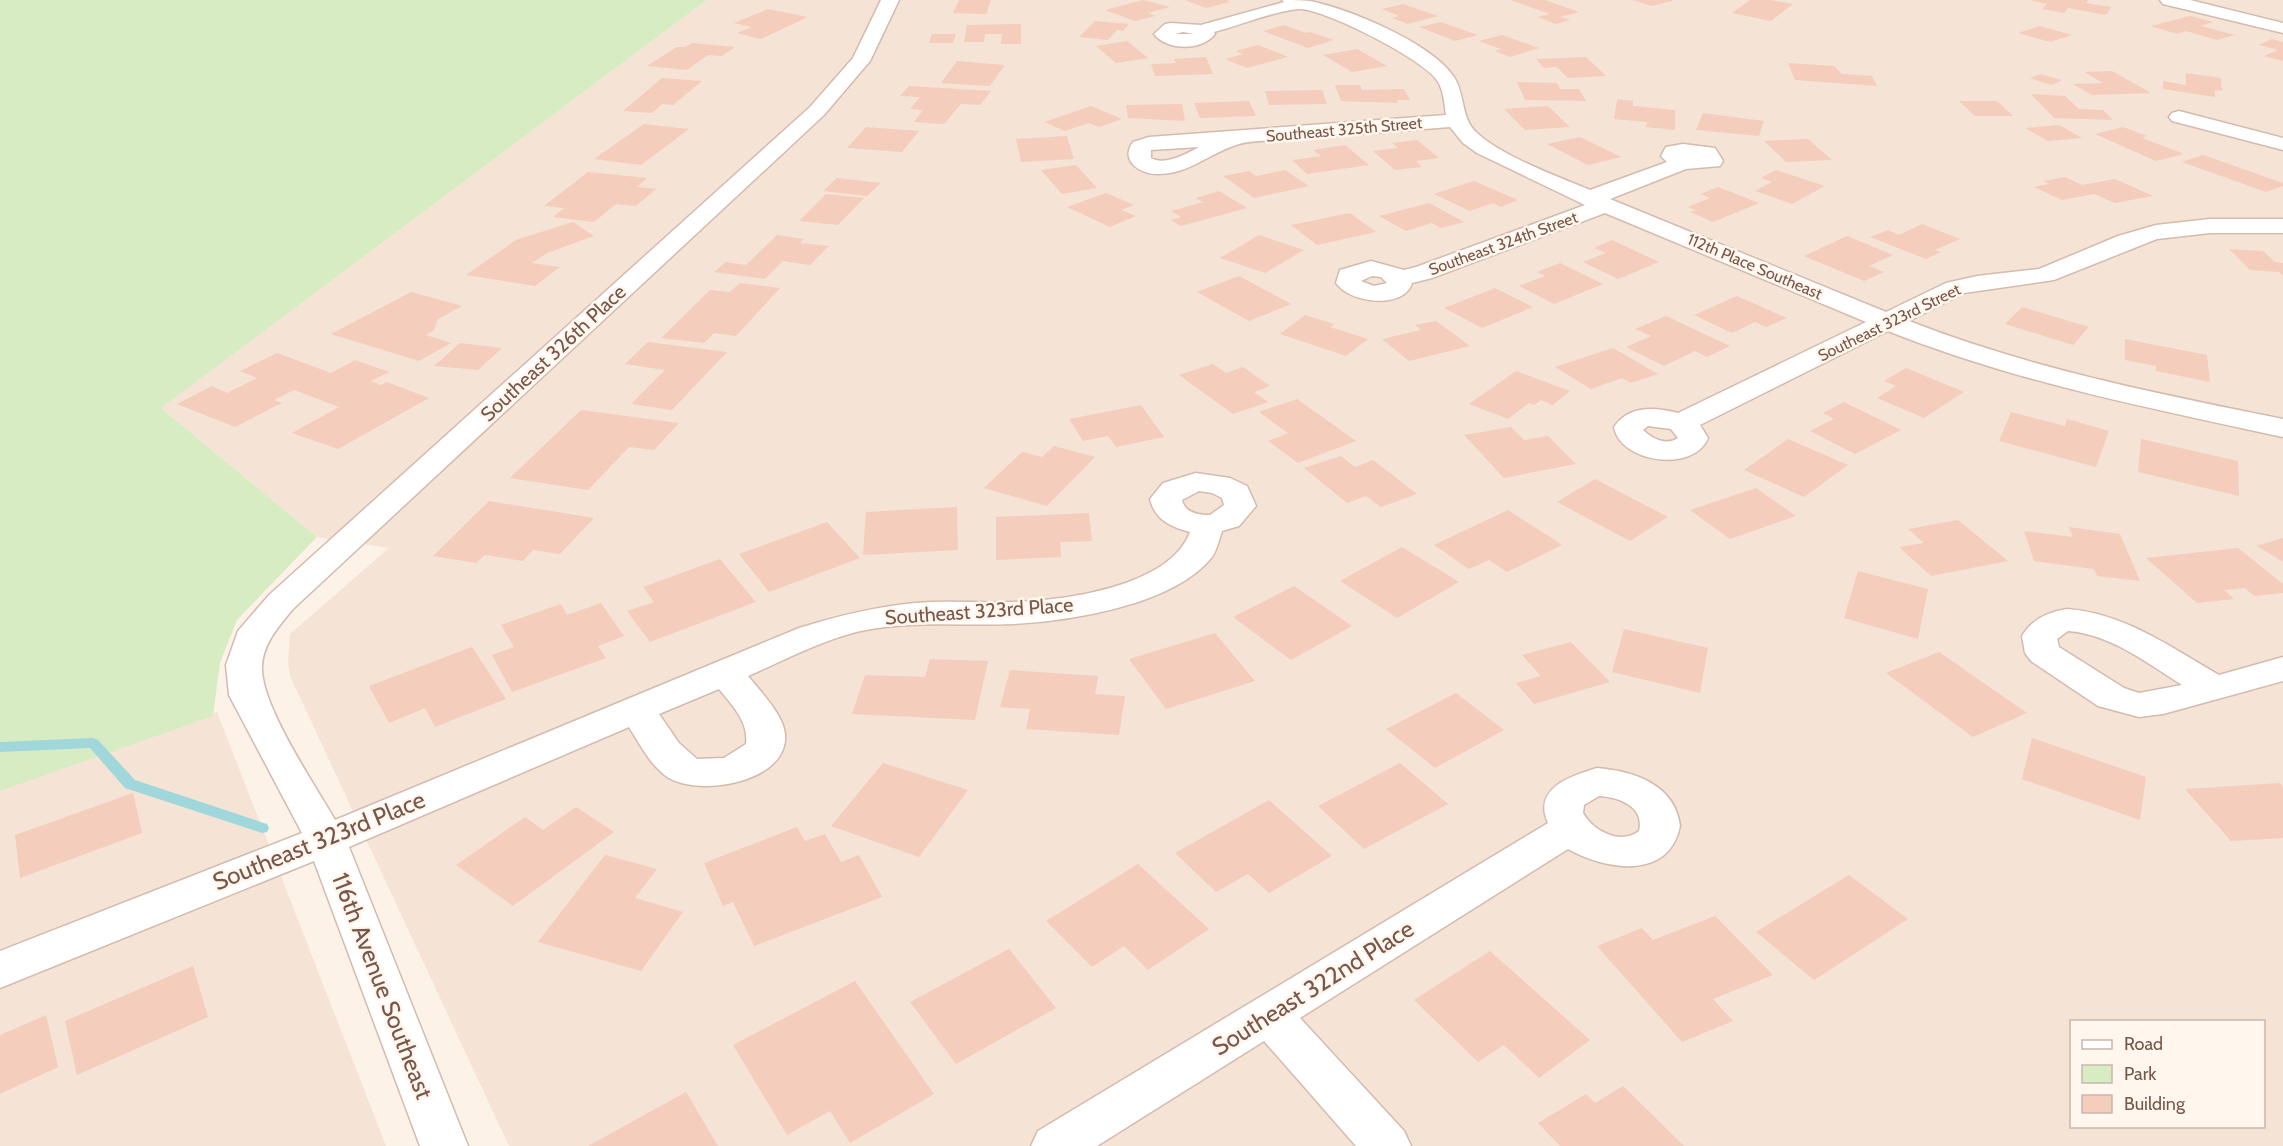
<svg xmlns="http://www.w3.org/2000/svg" width="2283" height="1146" viewBox="0 0 2283 1146" font-family="Cabin,sans-serif">
  <rect width="100%" height="100%" fill="#fdf2e7"/>
  <g fill="#f5e3d5" fill-rule="evenodd">
    <path d="M707,0H2283V1146H509L290,676L288,662L290,634L389,548L317,537L161,408ZM2072,1022H2264V1126H2072Z"/>
    <polygon points="217,712 386,1146 0,1146 0,788"/>
  </g>
  <polygon fill="#d8ecc4" points="0,0 707,0 161,408 317,537 237,620 220,663 213,716 0,791"/>
  <g fill="none" stroke-linecap="round" stroke-linejoin="round">
    <polygon fill="#a0d7db" fill-rule="evenodd" points="93,738 98,740 135,780 267,824 269,828 267,832 262,833 125,788 90,748 0,752 0,742"/>
  </g>
  <g fill="#f4cdbd">
    <polygon points="959,0 991,0 986,14 953,13"/>
    <polygon points="1143,0 1170,7 1148,13 1155,16 1135,21 1105,10"/>
    <polygon points="1185,0 1226,0 1230,2 1206,8"/>
    <polygon points="1510,0 1545,0 1579,12 1560,17 1570,20 1556,24 1537,17 1550,14"/>
    <polygon points="1633,0 1672,0 1672,1 1651,6"/>
    <polygon points="1750,0 1771,0 1793,4 1771,21 1732,13"/>
    <polygon points="2030,0 2088,0 2086,3 2111,7 2106,15 2068,8 2064,13 2042,9 2047,4"/>
    <polygon points="1403,4 1438,16 1408,24 1392,18 1399,16 1382,9"/>
    <polygon points="768,9 808,17 761,39 737,33 752,27 734,23"/>
    <polygon points="2190,16 2213,22 2201,26 2235,35 2217,40 2186,31 2177,34 2151,26"/>
    <polygon points="1095,21 1129,24 1123,31 1117,30 1108,40 1079,37"/>
    <polygon points="1441,22 1478,35 1455,41 1419,27"/>
    <polygon points="1021,24 1021,44 1001,44 1002,34 985,34 984,42 964,42 967,25"/>
    <polygon points="1284,25 1306,33 1310,32 1334,40 1308,48 1263,31"/>
    <polygon points="2039,26 2072,35 2050,42 2018,33"/>
    <polygon points="932,34 956,34 953,43 929,43"/>
    <polygon points="1502,35 1539,48 1510,57 1495,51 1501,49 1479,41"/>
    <polygon points="2272,39 2283,42 2283,61 2264,56 2278,50 2259,45"/>
    <polygon points="1127,41 1148,58 1116,63 1096,46"/>
    <polygon points="692,43 735,47 722,56 708,55 687,70 647,66 677,47 685,47"/>
    <polygon points="1258,45 1288,57 1247,68 1225,59 1243,54 1236,51"/>
    <polygon points="1357,49 1387,66 1352,72 1323,55"/>
    <polygon points="1206,57 1213,74 1155,76 1151,64 1176,63 1174,59"/>
    <polygon points="1586,57 1606,76 1568,78 1557,67 1544,68 1536,59"/>
    <polygon points="957,61 1005,65 990,86 941,83"/>
    <polygon points="1788,63 1834,66 1842,74 1872,76 1877,86 1795,80"/>
    <polygon points="2112,71 2151,93 2092,95 2073,84 2103,83 2084,72"/>
    <polygon points="2186,73 2221,78 2222,91 2215,90 2215,97 2163,89 2163,81 2186,85"/>
    <polygon points="2040,74 2062,80 2052,85 2030,78"/>
    <polygon points="662,78 702,81 673,105 662,104 652,113 623,111"/>
    <polygon points="1517,82 1557,83 1560,89 1579,89 1586,101 1525,100"/>
    <polygon points="1335,85 1360,85 1362,90 1404,89 1410,100 1397,100 1398,103 1341,101"/>
    <polygon points="909,86 991,91 980,105 961,104 944,124 914,122 923,110 910,109 920,97 900,96"/>
    <polygon points="1322,90 1327,104 1269,105 1265,91"/>
    <polygon points="2031,94 2065,96 2079,109 2103,110 2113,120 2054,118"/>
    <polygon points="1617,99 1633,101 1633,106 1675,110 1675,130 1646,127 1647,122 1614,119"/>
    <polygon points="1249,101 1256,116 1200,118 1194,103"/>
    <polygon points="1959,101 1997,101 2013,116 1975,116"/>
    <polygon points="1182,104 1185,121 1128,118 1126,105"/>
    <polygon points="1091,106 1122,119 1099,127 1089,123 1065,131 1044,122"/>
    <polygon points="1548,106 1570,127 1525,130 1504,109"/>
    <polygon points="1703,113 1764,121 1759,136 1696,130"/>
    <polygon points="644,124 689,129 641,165 594,159"/>
    <polygon points="2059,125 2082,138 2048,141 2025,128"/>
    <polygon points="866,127 919,131 902,152 847,148"/>
    <polygon points="2123,127 2147,136 2142,138 2184,154 2156,161 2095,134"/>
    <polygon points="1067,136 1074,159 1021,162 1016,139"/>
    <polygon points="1580,137 1621,157 1588,165 1547,144"/>
    <polygon points="1808,139 1832,160 1786,162 1764,141"/>
    <polygon points="1417,140 1439,158 1416,161 1422,167 1395,170 1373,151 1398,148 1392,143"/>
    <polygon points="1345,145 1369,165 1307,174 1292,160 1321,156 1313,150"/>
    <polygon points="2203,155 2283,183 2283,186 2266,192 2182,162"/>
    <polygon points="1076,165 1097,188 1062,194 1041,170"/>
    <polygon points="1285,170 1309,186 1254,198 1223,176 1249,171 1256,176"/>
    <polygon points="1776,170 1825,186 1792,204 1755,191 1772,182 1761,178"/>
    <polygon points="588,172 647,178 637,187 656,189 636,206 616,204 594,222 553,217 564,208 544,206"/>
    <polygon points="2065,177 2082,185 2115,179 2153,196 2115,203 2094,194 2062,200 2034,187 2049,184 2044,181"/>
    <polygon points="837,178 881,183 867,196 823,191"/>
    <polygon points="1474,181 1518,200 1501,207 1493,203 1470,211 1434,194"/>
    <polygon points="1718,187 1759,203 1713,222 1690,212 1696,210 1688,207 1710,198 1700,194"/>
    <polygon points="1219,191 1247,208 1181,226 1171,220 1181,217 1171,211 1203,202 1196,198"/>
    <polygon points="1106,193 1134,205 1121,210 1136,216 1110,227 1067,207"/>
    <polygon points="826,194 864,198 838,225 799,221"/>
    <polygon points="1429,203 1464,222 1441,228 1432,223 1406,231 1379,216"/>
    <polygon points="1350,213 1376,232 1317,245 1291,225"/>
    <polygon points="573,222 594,236 547,253 532,263 560,267 535,286 466,275 516,240"/>
    <polygon points="1922,224 1960,239 1935,250 1941,252 1926,259 1870,237 1888,230 1899,235"/>
    <polygon points="777,235 804,239 800,243 829,246 810,265 783,261 765,279 714,272 726,262 746,265"/>
    <polygon points="1259,235 1304,250 1265,273 1220,258"/>
    <polygon points="1847,236 1893,255 1869,266 1884,272 1864,281 1804,256"/>
    <polygon points="1612,240 1659,262 1618,279 1583,262 1606,253 1594,248"/>
    <polygon points="2229,249 2263,251 2275,262 2283,263 2283,276 2279,272 2250,270"/>
    <polygon points="1560,263 1603,284 1554,304 1519,286 1545,276 1537,272"/>
    <polygon points="1239,276 1291,304 1249,321 1197,292"/>
    <polygon points="740,283 780,288 736,336 714,333 704,343 661,338 710,290 730,292"/>
    <polygon points="1495,288 1533,307 1482,328 1444,308"/>
    <polygon points="411,292 462,306 438,319 434,330 426,335 451,343 419,361 331,334"/>
    <polygon points="1737,296 1787,318 1766,327 1755,322 1732,333 1694,315"/>
    <polygon points="2022,307 2089,327 2073,345 2005,324"/>
    <polygon points="1305,315 1334,324 1330,327 1368,339 1346,356 1280,334"/>
    <polygon points="1666,316 1730,346 1707,357 1695,351 1664,366 1626,347 1651,336 1635,329"/>
    <polygon points="1436,321 1470,346 1409,361 1382,339 1421,330 1415,325"/>
    <polygon points="2125,339 2207,355 2210,382 2156,371 2156,366 2125,360"/>
    <polygon points="648,342 727,352 672,410 631,404 665,370 625,364"/>
    <polygon points="460,343 502,348 478,370 434,366"/>
    <polygon points="1613,348 1658,374 1631,383 1622,378 1591,389 1555,367"/>
    <polygon points="277,353 331,373 355,360 389,372 371,381 381,385 387,382 429,398 338,449 292,433 339,407 294,390 274,400 282,403 235,427 177,404 212,386 227,393 257,378 240,371"/>
    <polygon points="1213,364 1226,373 1243,367 1270,386 1254,392 1268,402 1233,414 1179,375"/>
    <polygon points="1906,368 1964,392 1924,418 1877,398 1896,386 1884,381"/>
    <polygon points="1516,371 1570,391 1553,405 1541,400 1534,405 1529,403 1508,419 1469,404"/>
    <polygon points="1297,399 1356,441 1298,463 1268,441 1288,433 1259,412"/>
    <polygon points="1844,402 1901,430 1855,454 1810,431 1834,419 1823,413"/>
    <polygon points="1141,405 1164,437 1116,447 1108,436 1083,441 1069,419"/>
    <polygon points="581,410 679,423 654,450 629,447 588,490 510,478"/>
    <polygon points="2011,412 2065,426 2067,419 2109,431 2096,467 1999,441"/>
    <polygon points="1511,427 1524,440 1548,436 1576,464 1504,478 1464,435"/>
    <polygon points="1788,439 1848,465 1804,497 1744,470"/>
    <polygon points="2141,439 2238,461 2239,496 2138,472"/>
    <polygon points="1054,446 1095,457 1047,506 984,488 1022,452 1042,457"/>
    <polygon points="1341,456 1355,467 1373,460 1417,494 1381,507 1366,496 1347,503 1304,468"/>
    <polygon points="1595,479 1668,517 1630,541 1557,502"/>
    <polygon points="1756,488 1796,516 1730,539 1690,510"/>
    <polygon points="489,501 594,518 560,554 533,550 523,561 485,555 476,563 433,556"/>
    <polygon points="957,507 958,550 863,555 866,512"/>
    <polygon points="1508,510 1562,545 1507,572 1489,560 1469,569 1434,545"/>
    <polygon points="1089,513 1092,541 1060,542 1061,557 996,560 996,517"/>
    <polygon points="1958,520 2008,561 1931,576 1899,547 1924,543 1908,529"/>
    <polygon points="827,522 860,558 769,592 739,554"/>
    <polygon points="2069,527 2120,534 2140,581 2097,576 2094,569 2034,561 2024,531 2073,537"/>
    <polygon points="2283,538 2283,562 2257,546"/>
    <polygon points="1402,547 1459,582 1397,618 1340,581"/>
    <polygon points="2238,548 2283,584 2283,593 2254,596 2245,588 2224,590 2234,599 2197,603 2146,558"/>
    <polygon points="720,559 756,602 650,642 627,611 654,602 643,587"/>
    <polygon points="1858,571 1928,589 1918,639 1844,618"/>
    <polygon points="1294,586 1352,626 1291,660 1233,617"/>
    <polygon points="601,603 624,636 598,646 606,658 512,692 492,655 514,647 501,625 561,604 567,615"/>
    <polygon points="1624,629 1708,648 1700,693 1612,672"/>
    <polygon points="1215,633 1255,681 1166,709 1129,659"/>
    <polygon points="1571,642 1610,682 1534,704 1516,683 1541,676 1522,655"/>
    <polygon points="472,647 506,699 435,727 425,708 389,723 369,686"/>
    <polygon points="1939,652 2027,713 1973,737 1886,673"/>
    <polygon points="930,659 988,661 975,720 852,714 865,675 925,677"/>
    <polygon points="1010,670 1098,676 1095,694 1125,696 1119,735 1026,729 1030,709 1000,707"/>
    <polygon points="1456,693 1504,730 1435,768 1386,729"/>
    <polygon points="2032,738 2146,777 2140,820 2022,779"/>
    <polygon points="883,763 968,790 919,857 831,826"/>
    <polygon points="1400,763 1448,804 1364,849 1318,806"/>
    <polygon points="2280,783 2283,787 2283,838 2231,841 2185,789"/>
    <polygon points="133,793 142,833 20,878 15,835"/>
    <polygon points="1269,800 1332,856 1269,893 1248,874 1216,892 1175,853"/>
    <polygon points="576,807 614,832 513,906 456,865 525,817 543,830"/>
    <polygon points="797,827 805,841 825,834 841,862 859,855 882,897 754,946 733,902 723,906 704,863"/>
    <polygon points="605,855 657,869 635,898 683,912 641,971 538,942"/>
    <polygon points="1138,864 1209,929 1148,970 1124,946 1092,967 1046,921"/>
    <polygon points="1849,875 1908,919 1814,980 1756,932"/>
    <polygon points="1715,916 1773,975 1713,999 1733,1021 1682,1042 1597,946 1642,928 1653,940"/>
    <polygon points="1009,949 1056,1008 956,1064 910,1002"/>
    <polygon points="1490,951 1590,1040 1539,1078 1504,1045 1478,1062 1414,1000"/>
    <polygon points="193,966 208,1017 77,1075 65,1021"/>
    <polygon points="855,981 934,1094 850,1143 830,1111 787,1135 733,1045"/>
    <polygon points="46,1015 58,1067 0,1094 0,1035"/>
    <polygon points="1623,1086 1684,1146 1560,1146 1538,1123 1586,1094 1595,1103"/>
    <polygon points="686,1092 718,1146 588,1146"/>
  </g>
  <g fill="none" stroke-linecap="round" stroke-linejoin="round">
    <defs>
      <g id="street">
        <path d="M881,0H899L870,61L824,115L293,609C279,626 264,642 262,665C259,703 315,785 335,820L799,628C838,616 874,607 915,603C947,600 979,603 1011,602C1063,601 1170,587 1190,532C1171,527 1155,520 1150,499L1163,483L1196,473L1230,478L1247,486L1256,506L1239,526L1222,531C1219,540 1217,550 1212,557C1174,605 1071,621 1013,624C965,626 918,621 871,629C829,636 787,659 748,676C760,691 783,714 785,734C789,782 701,797 669,778C651,767 640,744 629,727L349,847L468,1146H420L314,861L0,988V951L302,833L229,695L226,665L238,631L269,595L810,107L853,58ZM1199,491L1212,493L1222,498L1224,505L1210,515C1198,515 1185,513 1182,500ZM719,689C732,705 749,722 746,744L724,758L697,759L679,743L659,714Z"/>
        <path d="M1282,0C1291,0 1302,0 1310,1C1349,9 1432,43 1454,77C1465,94 1461,118 1476,132C1501,156 1557,176 1590,190L1667,162L1661,156L1666,147L1683,144L1715,148L1723,161L1720,166L1686,169L1610,199L1886,312L1946,283L1977,276L2039,269L2118,236L2156,225L2210,219H2283V233H2210L2157,239L2054,280L1964,293L1909,321C2032,369 2155,393 2283,419V437C2149,408 2016,382 1888,331L1700,425L1708,438C1694,473 1620,463 1614,427C1629,405 1655,407 1678,413L1866,322L1605,213L1432,278L1412,283C1404,310 1349,303 1336,283L1340,270L1371,261L1404,270L1416,267L1585,205L1477,153L1463,143L1450,127C1399,131 1347,135 1295,139C1277,141 1253,139 1236,145C1210,153 1189,174 1159,174C1141,175 1119,161 1133,142L1149,137L1446,115C1444,103 1444,89 1436,79C1422,59 1322,7 1298,9C1271,12 1241,25 1214,32L1215,34C1202,51 1167,51 1154,34L1165,24L1171,23L1201,25L1284,2ZM1183,32L1194,34H1175ZM1199,147C1186,154 1165,166 1151,158V150ZM1372,276L1381,277L1387,283L1374,286L1361,281ZM1648,426L1671,429L1678,438C1666,446 1653,439 1643,430Z"/>
        <polygon points="2160,0 2190,0 2283,23 2283,33 2163,4"/>
        <polygon points="2179,111 2283,138 2283,150 2172,121 2169,117 2172,113"/>
        <path d="M2067,609C2124,613 2170,647 2219,675L2283,657V681L2163,714L2139,717L2098,706L2031,661L2025,653L2022,636C2032,619 2048,612 2067,609ZM2068,631C2110,634 2147,663 2182,685L2139,693L2124,688L2059,647L2057,639Z"/>
        <path d="M1597,768C1633,771 1675,784 1680,826C1669,881 1605,870 1568,849L1300,1018L1404,1131L1411,1146H1356L1264,1041L1097,1146H1031L1038,1131L1548,823C1532,788 1571,776 1597,768ZM1599,796C1618,797 1645,806 1639,831C1621,845 1594,832 1583,813L1584,805Z"/>
      </g>
    </defs>
    <use href="#street" stroke="#d3bbae" stroke-width="3"/>
    <use href="#street" fill="#fff" fill-rule="evenodd"/>
  </g>
  <g text-anchor="middle" stroke-width="5" stroke-linejoin="round" paint-order="stroke">
    <g font-size="16" fill="#79564a" stroke="#fff7ee">
      <text transform="translate(1344 129) rotate(-5)" y="6">Southeast 325th Street</text>
      <text transform="translate(1503 243) rotate(-20)" y="6">Southeast 324th Street</text>
      <text transform="translate(1755 266) rotate(23)" y="6">112th Place Southeast</text>
      <text transform="translate(1889 322) rotate(-26)" y="6">Southeast 323rd Street</text>
    </g>
    <g font-size="20" fill="#79564a" stroke="#fff7ee">
      <text transform="translate(553 353) rotate(-43)" y="7">Southeast 326th Place</text>
      <text transform="translate(979 611) rotate(-4)" y="7">Southeast 323rd Place</text>
    </g>
    <g font-size="24" fill="#79564a" stroke="#fff7ee">
      <text transform="translate(319 841) rotate(-22)" y="8">Southeast 323rd Place</text>
      <text transform="translate(382 986) rotate(69)" y="8">116th Avenue Southeast</text>
      <text transform="translate(1313 988) rotate(-32)" y="8">Southeast 322nd Place</text>
    </g>
  </g>
  <rect x="2070" y="1020" width="195" height="108" fill="#fff7ee" stroke="#c9b7ac" stroke-width="1.5"/>
  <rect x="2082" y="1040" width="30" height="9" fill="#ffffff" stroke="#c9b7ac" stroke-width="1.5"/>
  <text x="2124" y="1050" font-size="18" fill="#79564a">Road</text>
  <rect x="2082" y="1065" width="30" height="18" fill="#d8ecc4" stroke="#c9b7ac" stroke-width="1.5"/>
  <text x="2124" y="1080" font-size="18" fill="#79564a">Park</text>
  <rect x="2082" y="1095" width="30" height="18" fill="#f4cdbd" stroke="#c9b7ac" stroke-width="1.5"/>
  <text x="2124" y="1110" font-size="18" fill="#79564a">Building</text>
</svg>
